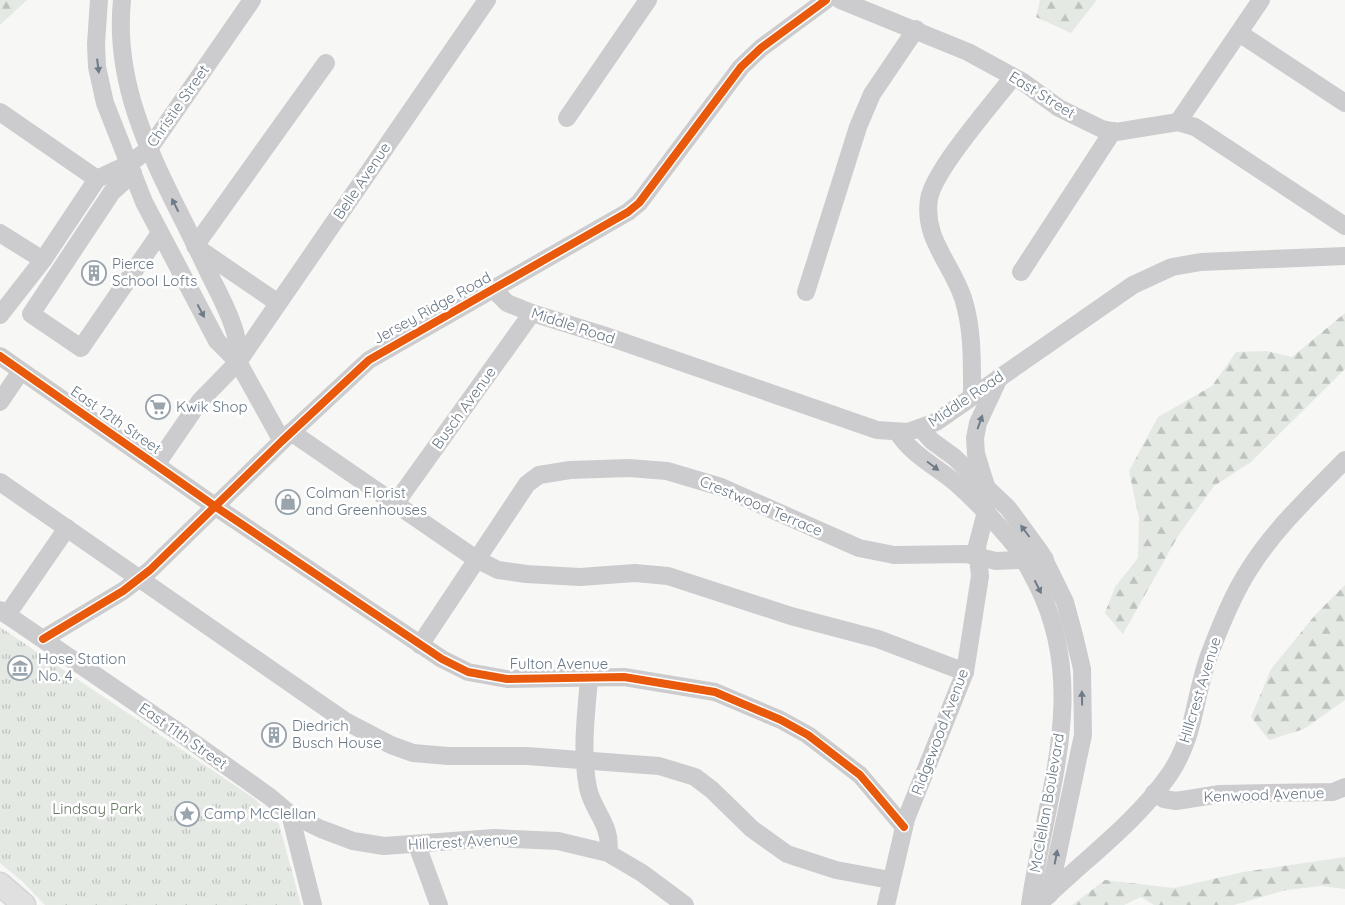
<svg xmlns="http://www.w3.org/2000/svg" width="1345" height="905" viewBox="0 0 1345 905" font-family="Quicksand,sans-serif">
  <defs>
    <pattern id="grass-tufts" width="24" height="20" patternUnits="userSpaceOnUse" patternTransform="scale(1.25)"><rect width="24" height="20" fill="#e5e9e4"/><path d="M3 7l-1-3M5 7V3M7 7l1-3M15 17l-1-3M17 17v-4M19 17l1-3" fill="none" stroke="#bdc2be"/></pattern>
    <pattern id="forest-firs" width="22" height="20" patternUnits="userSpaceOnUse" patternTransform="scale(1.25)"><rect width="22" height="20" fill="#e5e9e4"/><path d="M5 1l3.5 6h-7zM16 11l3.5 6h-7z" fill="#bdc2be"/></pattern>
  </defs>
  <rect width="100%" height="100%" fill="#f7f7f6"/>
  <polygon fill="url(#grass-tufts)" points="0,627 255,799 279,824 301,905 45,905 23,882 0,863"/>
  <g fill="url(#forest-firs)">
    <polygon points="0,0 27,0 0,25"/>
    <polygon points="1040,0 1097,0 1071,33 1036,17"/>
    <polygon points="1345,313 1345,369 1251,462 1214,486 1178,536 1123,634 1105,613 1115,587 1138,558 1139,518 1129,471 1158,417 1212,386 1236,352 1267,351 1292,357"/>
    <polygon points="1345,585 1345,700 1304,729 1269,740 1251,717 1271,669 1316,614"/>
    <polygon points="1345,857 1345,889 1322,886 1286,890 1234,905 1154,905 1141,897 1124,905 1072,905 1105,880 1174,888 1243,872"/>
  </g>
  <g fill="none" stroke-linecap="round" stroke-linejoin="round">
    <defs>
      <polyline id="major" points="0,884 24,905"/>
    </defs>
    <use href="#major" stroke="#d4d5d5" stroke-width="25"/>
    <g stroke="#ccccce" stroke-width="18">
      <polyline points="99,0 96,44 97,67 105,103 144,202 217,341 238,362 282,441"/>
      <path d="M122,0C112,98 164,178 204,263C214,285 227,306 234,329C238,339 237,352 238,362"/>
      <polyline points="840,0 968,52 1023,82 1059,108 1102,129 1116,132 1178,122 1195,127 1345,226"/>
      <polyline points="1239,33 1345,103"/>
      <polyline points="0,112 97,179"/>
      <polyline points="567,118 648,0"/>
      <polyline points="1178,122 1261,0"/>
      <polyline points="133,173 112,192 31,314 81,348 160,233"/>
      <polyline points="0,233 43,260"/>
      <polyline points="195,246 326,63"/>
      <polyline points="196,247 278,303"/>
      <polyline points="1021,272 1113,131"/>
      <polyline points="493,289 507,303 532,313 603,335 877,430 908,432 936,422 1133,285 1172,267 1201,262 1345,256"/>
      <polyline points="806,292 858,127 872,94 916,29"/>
      <polyline points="0,315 43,260 97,179 129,164 149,149 252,0"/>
      <polyline points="0,356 216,507 442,659 468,672 507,679 624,677 715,692 781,720 808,735 860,775 904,827"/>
      <path d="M972,396C972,363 973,329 963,298C951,262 923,239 929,199C934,170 993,103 1013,77"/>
      <polyline points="0,402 21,371"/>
      <polyline points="921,429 932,441 954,457 1008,508 1041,553 1065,602 1074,635 1082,669 1083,735 1049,895"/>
      <polyline points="291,432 476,559 498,570 526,574 580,577 635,573 668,576 791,616 878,639 965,672"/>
      <path d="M898,433C912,455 937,467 957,484C975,500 992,518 1007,536C1020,550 1028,567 1037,584C1091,691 1045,795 1030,905"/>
      <polyline points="156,465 200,401 238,362 487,0"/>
      <polyline points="0,482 345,721 391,745 413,753 448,756 527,756 659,766 695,777 712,790 752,829 787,854 836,870 890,880"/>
      <polyline points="395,504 532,313"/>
      <polyline points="0,610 180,733 270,797 290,814 321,829 353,841 384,846 494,838 558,841 608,853 642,873 685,905"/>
      <polyline points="7,615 67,528"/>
      <polyline points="43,639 123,591 150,570 282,441 369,360 628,212 639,203 741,67 761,48 826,0"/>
      <polyline points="420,645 527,484 539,475 570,470 629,468 667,471 721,487 859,548 894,555 966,554 996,561 1045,559"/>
      <path d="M589,679C586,715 581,752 588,788C593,812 613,826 608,853"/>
      <polyline points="1154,793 1164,799 1176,801 1220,794 1333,792 1345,787"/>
      <polyline points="290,814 313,905"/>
      <polyline points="417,845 439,905"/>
      <polyline points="886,905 906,819 965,672 980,576 977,546 986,512 986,486 976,454 975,438 978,423 999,378"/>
      <path d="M1038,905C1081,862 1134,825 1169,775C1196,736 1194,694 1210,653C1221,624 1233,594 1250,568C1276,527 1312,494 1345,460"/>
    </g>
    <use href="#major" stroke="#e0e0e1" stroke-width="22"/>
    <defs>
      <g id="cycleway">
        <polyline points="0,356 216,507 442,659 468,672 507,679 624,677 715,692 781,720 808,735 860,775 904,827"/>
        <polyline points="43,639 123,591 150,570 282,441 369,360 628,212 639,203 741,67 761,48 826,0"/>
      </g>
    </defs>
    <use href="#cycleway" stroke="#fff" stroke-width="11"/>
    <use href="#cycleway" stroke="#e8590c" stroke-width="8"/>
  </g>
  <defs><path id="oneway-solid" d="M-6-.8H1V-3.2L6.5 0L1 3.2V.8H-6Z" transform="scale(1.25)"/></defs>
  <g fill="#6d7b89">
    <use href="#oneway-solid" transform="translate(98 66) rotate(83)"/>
    <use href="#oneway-solid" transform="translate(175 205) rotate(-117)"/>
    <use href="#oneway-solid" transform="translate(201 311) rotate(62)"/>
    <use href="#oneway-solid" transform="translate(980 422) rotate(-70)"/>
    <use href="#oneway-solid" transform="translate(933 466) rotate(37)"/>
    <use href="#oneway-solid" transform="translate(1025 531) rotate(-127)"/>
    <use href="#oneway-solid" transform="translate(1038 587) rotate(63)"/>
    <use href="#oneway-solid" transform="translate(1082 698) rotate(-91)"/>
    <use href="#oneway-solid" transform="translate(1056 857) rotate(-79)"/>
  </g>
  <defs>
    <symbol id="building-ring" viewBox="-11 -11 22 22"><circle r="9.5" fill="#fff" stroke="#9aa4ad" stroke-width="1.5"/><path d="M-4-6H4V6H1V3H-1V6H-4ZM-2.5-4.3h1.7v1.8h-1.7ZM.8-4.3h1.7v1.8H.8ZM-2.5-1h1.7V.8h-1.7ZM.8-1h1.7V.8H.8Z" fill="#9aa4ad"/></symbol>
    <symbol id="supermarket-ring" viewBox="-11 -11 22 22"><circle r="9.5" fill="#fff" stroke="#9aa4ad" stroke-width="1.5"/><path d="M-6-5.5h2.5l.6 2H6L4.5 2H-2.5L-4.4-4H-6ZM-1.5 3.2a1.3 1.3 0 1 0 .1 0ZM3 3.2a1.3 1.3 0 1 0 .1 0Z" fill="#9aa4ad"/></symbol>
    <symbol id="shop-ring" viewBox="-11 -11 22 22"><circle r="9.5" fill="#fff" stroke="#9aa4ad" stroke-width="1.5"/><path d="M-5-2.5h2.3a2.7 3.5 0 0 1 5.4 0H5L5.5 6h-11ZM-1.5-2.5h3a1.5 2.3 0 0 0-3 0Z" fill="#9aa4ad"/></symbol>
    <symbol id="museum-ring" viewBox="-11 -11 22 22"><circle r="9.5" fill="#fff" stroke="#9aa4ad" stroke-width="1.5"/><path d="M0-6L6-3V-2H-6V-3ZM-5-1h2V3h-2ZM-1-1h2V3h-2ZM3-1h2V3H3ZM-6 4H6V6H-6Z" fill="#9aa4ad"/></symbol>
    <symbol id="sight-ring" viewBox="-11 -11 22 22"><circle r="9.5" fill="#fff" stroke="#9aa4ad" stroke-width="1.5"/><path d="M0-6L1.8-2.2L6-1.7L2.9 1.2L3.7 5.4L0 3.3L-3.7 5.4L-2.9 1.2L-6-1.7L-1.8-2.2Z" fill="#9aa4ad"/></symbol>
  </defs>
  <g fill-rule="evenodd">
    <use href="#building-ring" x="80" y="259" width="28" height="28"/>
    <use href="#supermarket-ring" x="144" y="393" width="28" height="28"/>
    <use href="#shop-ring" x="274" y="488" width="28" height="28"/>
    <use href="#museum-ring" x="6" y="654" width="28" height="28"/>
    <use href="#building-ring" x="260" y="721" width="28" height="28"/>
    <use href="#sight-ring" x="173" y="800" width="28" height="28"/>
  </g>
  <g text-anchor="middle" stroke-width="5" stroke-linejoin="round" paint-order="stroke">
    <g font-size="15" fill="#687785" stroke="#fff">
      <text transform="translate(1042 95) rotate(32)" y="5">East Street</text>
      <text transform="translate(178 106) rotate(-55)" y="5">Christie Street</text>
      <text transform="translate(362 181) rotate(-56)" y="5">Belle Avenue</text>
      <text transform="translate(432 308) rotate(-29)" y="5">Jersey Ridge Road</text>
      <text transform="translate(573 326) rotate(18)" y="5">Middle Road</text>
      <text transform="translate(966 399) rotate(-34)" y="5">Middle Road</text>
      <text transform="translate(464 408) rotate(-54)" y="5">Busch Avenue</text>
      <text transform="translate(116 420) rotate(35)" y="5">East 12th Street</text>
      <text transform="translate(761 506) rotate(23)" y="5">Crestwood Terrace</text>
      <text x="559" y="669">Fulton Avenue</text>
      <text transform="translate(1200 690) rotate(-73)" y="5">Hillcrest Avenue</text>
      <text transform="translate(940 732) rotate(-69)" y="5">Ridgewood Avenue</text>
      <text transform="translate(183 736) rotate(35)" y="5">East 11th Street</text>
      <text transform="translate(1264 795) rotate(-2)" y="5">Kenwood Avenue</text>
      <text transform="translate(1047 803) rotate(-80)" y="5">McClellan Boulevard</text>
      <text transform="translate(463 842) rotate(-3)" y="5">Hillcrest Avenue</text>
    </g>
    <g font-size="15" fill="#687785" stroke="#fff" text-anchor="start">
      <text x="112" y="269">Pierce<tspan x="112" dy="17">School Lofts</tspan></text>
      <text x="176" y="412">Kwik Shop</text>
      <text x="306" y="498">Colman Florist<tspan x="306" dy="17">and Greenhouses</tspan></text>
      <text x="38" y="664">Hose Station<tspan x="38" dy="17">No. 4</tspan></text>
      <text x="292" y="731">Diedrich<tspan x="292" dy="17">Busch House</tspan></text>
      <text x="204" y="819">Camp McClellan</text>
    </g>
    <g font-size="15" fill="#667763" stroke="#fff">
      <text x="97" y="814">Lindsay Park</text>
    </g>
  </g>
</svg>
